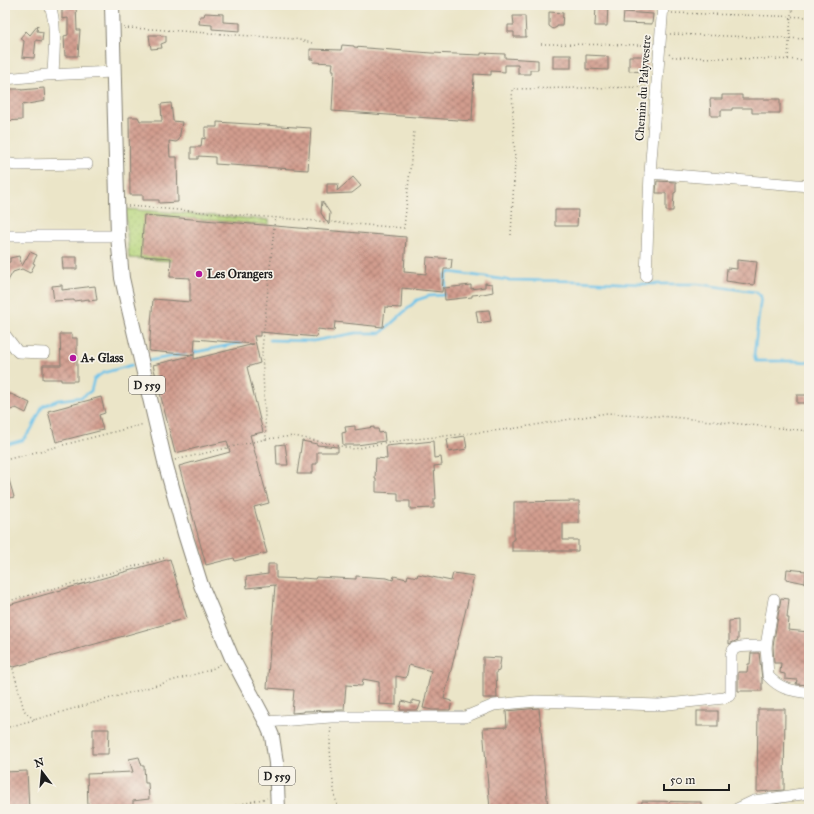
<svg xmlns="http://www.w3.org/2000/svg" width="814" height="814" viewBox="0 0 814 814" font-family="'IM FELL Great Primer',serif">
  <defs>
    <pattern id="green-dots" width="8" height="8" patternUnits="userSpaceOnUse"><rect width="8" height="8" fill="#b8d77e"/><path d="M2 2h.1M6 6h.1" fill="none" stroke="#9eb86c" stroke-width="1.8" stroke-linecap="round"/></pattern>
    <pattern id="building-cross-hatch" width="8" height="8" patternUnits="userSpaceOnUse"><rect width="8" height="8" fill="#d29d8e"/><path d="M0 0l8 8M0 8l8-8" fill="none" stroke="#aa7f73"/></pattern>
  </defs>
  <rect width="100%" height="100%" fill="#f7f3e8"/>
  <filter id="ink" filterUnits="userSpaceOnUse"><feTurbulence type="fractalNoise" baseFrequency=".025" numOctaves="2"/><feDisplacementMap in="SourceGraphic" scale="8" xChannelSelector="R" yChannelSelector="G"/><feConvolveMatrix kernelMatrix="1 2 1 2 8 2 1 2 1" color-interpolation-filters="sRGB"/></filter>
  <filter id="wash" filterUnits="userSpaceOnUse"><feTurbulence type="fractalNoise" baseFrequency=".012" numOctaves="4" result="noise"/><feDisplacementMap in="SourceGraphic" scale="16" xChannelSelector="R" yChannelSelector="G"/><feGaussianBlur stdDeviation="0.9" result="paint"/><feColorMatrix in="noise" values="0 0 0 0 0 0 0 0 0 0 0 0 0 0 0 0 0 1.4 0 .05"/><feComposite in="paint" operator="in"/></filter>
  <g filter="url(#wash)">
    <rect width="100%" height="100%" fill="#ebe5c8"/>
    <polygon fill="url(#green-dots)" stroke="#6a7a4d" points="125,209 269,220 269,225 145,215 186,259 186,262 129,258"/>
    <g fill="none" stroke-linecap="round" stroke-linejoin="round">
      <g stroke="#6dc3ea" stroke-width="2.5">
        <polyline points="270,340 313,341 356,333 381,333 417,300 429,296 445,295 446,275 450,272 507,280 577,281 641,284 698,284 756,292 761,296 754,355 756,361 794,361 809,362"/>
        <polyline points="191,353 245,342"/>
        <polyline points="147,361 186,354"/>
        <polyline points="5,445 23,440 31,430 43,406 58,400 82,397 91,391 94,379 103,373 132,365"/>
      </g>
    </g>
    <g id="blocks">
      <g fill="url(#building-cross-hatch)">
        <polygon points="67,5 76,5 77,30 80,30 78,56 65,56 64,36 68,35 68,18 62,19 62,9 67,9"/>
        <polygon points="596,5 608,5 607,26 595,26"/>
        <polygon points="549,12 563,13 562,26 557,26 557,27 553,29 549,26"/>
        <polygon points="624,12 653,14 652,24 623,23"/>
        <polygon points="205,13 223,14 223,22 240,23 240,31 212,29 212,25 199,24 200,16 204,16"/>
        <polygon points="513,16 525,16 526,37 514,37 514,32 508,32 508,25 514,25"/>
        <polygon points="38,25 37,31 43,32 42,41 36,40 34,58 22,57 24,41 20,38 26,31 30,35"/>
        <polygon points="149,35 161,35 161,36 166,36 166,42 161,44 162,48 151,49"/>
        <polygon points="342,45 354,46 354,47 431,53 481,55 481,53 505,54 505,58 538,60 538,70 530,70 530,74 518,74 518,65 505,65 505,72 491,71 491,75 474,74 472,121 332,111 334,70 332,70 333,63 313,62 314,59 310,59 310,49 341,50"/>
        <rect x="553" y="55" width="18" height="13"/>
        <polygon points="586,55 606,56 606,57 608,57 608,70 586,69"/>
        <polygon points="629,56 647,56 647,72 629,71"/>
        <polygon points="44,88 45,101 22,105 22,120 5,121 5,89 21,89 21,90"/>
        <polygon points="722,95 742,95 742,99 780,99 780,113 752,113 752,108 732,108 732,110 721,110 721,116 711,116 710,99 722,99"/>
        <polygon points="171,103 173,121 182,122 179,140 176,142 169,141 170,157 177,157 178,202 159,203 159,200 143,200 143,195 130,195 129,117 138,117 140,121 162,121 161,104"/>
        <polygon points="217,122 311,128 308,170 215,164 215,157 198,156 198,159 191,159 191,147 201,147 202,138 205,139 205,127 217,127"/>
        <polygon points="353,177 361,186 352,193 327,194 327,184 338,184 337,191"/>
        <polygon points="657,181 676,182 676,192 674,193 673,211 666,211 666,193 656,193"/>
        <polygon points="322,201 330,213 329,225 321,213"/>
        <polygon points="555,210 578,210 577,226 555,226"/>
        <polygon points="144,215 406,237 404,272 426,274 427,257 452,259 451,269 444,269 442,292 402,288 401,308 385,307 383,327 335,322 334,331 318,329 317,337 260,332 260,336 254,336 260,363 247,367 263,432 250,435 269,503 254,507 267,553 235,561 234,558 206,565 179,466 230,452 227,441 175,453 153,365 194,355 194,359 254,344 195,339 194,355 149,351 153,299 190,302 190,278 170,277 171,258 141,256"/>
        <polygon points="30,252 37,255 33,263 35,264 30,273 22,269 13,272 5,286 5,265 6,263 10,262 10,258 19,256 22,266"/>
        <polygon points="62,257 77,257 77,269 63,269"/>
        <polygon points="737,260 757,262 754,285 726,281 727,268 737,269"/>
        <polygon points="485,283 492,284 493,292 483,294 472,295 472,297 445,300 444,288 471,285 471,289 485,287"/>
        <polygon points="62,285 62,290 95,286 97,300 89,301 89,299 74,301 74,300 54,301 52,286"/>
        <polygon points="489,310 491,321 478,323 476,311"/>
        <polygon points="60,334 72,334 72,338 77,338 77,381 61,381 61,379 43,379 43,365 61,365"/>
        <polygon points="11,394 30,403 26,413 16,408 5,412 5,395"/>
        <rect x="797" y="395" width="11" height="8"/>
        <polygon points="101,397 105,413 99,415 103,430 56,442 48,411"/>
        <polygon points="355,426 355,430 374,427 374,429 378,429 379,433 384,432 385,441 357,445 343,445 342,433 346,432 345,427"/>
        <polygon points="465,436 467,449 449,452 447,439"/>
        <polygon points="302,441 317,444 317,445 338,447 338,452 317,452 317,464 313,464 313,472 311,472 311,474 297,474"/>
        <polygon points="433,441 434,458 441,457 442,465 434,466 436,499 434,499 434,508 410,509 410,501 398,501 398,493 376,492 376,479 375,479 376,458 387,459 386,446"/>
        <polygon points="285,444 288,465 277,465 276,445"/>
        <polygon points="5,473 7,473 14,497 5,499"/>
        <polygon points="579,501 579,523 563,523 563,540 578,540 578,551 512,551 512,540 514,540 514,502"/>
        <polygon points="170,559 187,618 14,667 10,666 5,646 5,606"/>
        <polygon points="268,564 276,564 276,578 302,579 302,578 315,579 316,577 356,579 356,576 387,578 393,580 394,576 407,579 408,575 417,577 418,574 451,581 453,573 474,576 444,699 452,701 450,710 432,710 423,708 431,671 409,665 406,678 396,676 396,705 379,704 379,682 363,679 362,686 346,685 344,710 304,711 304,712 292,713 294,690 267,688 275,585 247,588 246,577 268,574"/>
        <polygon points="787,569 806,571 805,583 786,579"/>
        <polygon points="781,598 789,599 787,618 789,618 788,630 809,632 809,685 796,684 797,680 785,679 785,674 780,673 781,663 774,663 773,646"/>
        <polygon points="738,620 738,640 729,644 729,621"/>
        <polygon points="751,653 759,653 762,679 762,691 738,691 738,672 747,672 748,664 750,664"/>
        <polygon points="483,657 501,658 499,671 496,672 497,698 483,698"/>
        <polygon points="412,700 421,702 418,710 400,710 402,701 412,704"/>
        <polygon points="539,708 548,809 490,809 483,728 507,727 506,711"/>
        <polygon points="758,709 785,709 784,790 757,792"/>
        <rect x="697" y="711" width="21" height="15"/>
        <polygon points="93,729 109,729 108,754 92,754 92,747 93,747"/>
        <polygon points="139,757 142,766 144,766 145,783 148,783 149,799 133,801 133,809 88,809 87,774 133,772 129,759"/>
        <polygon points="27,771 29,809 5,809 5,772"/>
        <polygon points="642,801 701,802 701,809 641,809"/>
      </g>
    </g>
  </g>
  <g filter="url(#ink)">
    <use href="#blocks" fill-opacity="0" stroke="#848072" stroke-width="1"/>
    <g fill="none" stroke-linecap="round" stroke-linejoin="round">
      <defs>
        <g id="minor">
          <path d="M50,5C57,27 54,51 53,74"/>
          <polyline points="5,79 47,75 113,72"/>
          <polyline points="5,163 16,165 87,164"/>
          <polyline points="650,173 809,186"/>
          <polyline points="5,236 118,236"/>
          <polyline points="646,276 650,173 663,5"/>
          <polyline points="5,335 18,352 45,353"/>
          <path d="M774,599L766,646L768,676C781,690 791,690 809,693"/>
          <path d="M266,722L331,717H465L494,705L536,701L659,705L724,698L729,696L731,693V655C732,652 732,651 734,649C739,645 759,646 766,646"/>
          <polyline points="737,809 754,801 809,793"/>
        </g>
        <polyline id="major" points="112,5 118,236 122,278 128,305 165,462 185,534 201,585 232,658 266,722 272,736 276,763 278,809"/>
      </defs>
      <use href="#minor" stroke="#848072" stroke-width="12"/>
      <use href="#major" stroke="#848072" stroke-width="16"/>
      <g stroke="#848072" stroke-width="1.5" stroke-dasharray="1 3" stroke-linecap="butt">
        <polyline points="672,13 809,17"/>
        <polyline points="124,28 151,29 295,39 312,43"/>
        <polyline points="670,34 809,39"/>
        <polyline points="541,44 650,45"/>
        <polyline points="669,54 673,57 809,60"/>
        <polyline points="788,59 791,14 795,5"/>
        <polyline points="128,206 404,228 414,131"/>
        <polyline points="511,235 515,161 512,89 647,87"/>
        <polyline points="266,439 294,436 354,449 388,442 511,429 607,413 672,417 809,431"/>
        <polyline points="5,460 144,424"/>
        <polyline points="175,460 266,439 262,350 275,217"/>
        <polyline points="5,602 164,558"/>
        <polyline points="5,666 13,669 24,710 28,715 36,720"/>
        <polyline points="5,728 210,670 223,663"/>
        <path d="M331,728C328,745 333,792 338,809"/>
        <polyline points="220,809 267,798"/>
      </g>
      <use href="#minor" stroke="#fff" stroke-width="11"/>
      <use href="#major" stroke="#fff" stroke-width="14"/>
    </g>
  </g>
  <g fill="#b5179e" stroke="#f7f3e8" stroke-width="1.5">
    <circle cx="199" cy="274" r="4"/>
    <circle cx="73" cy="358" r="4"/>
  </g>
  <g text-anchor="middle" stroke-width="3.5" stroke-linejoin="round" paint-order="stroke">
    <g fill="#f7f3e8" stroke="#5e5c59" stroke-width="1">
      <rect x="129" y="376" width="36" height="18" rx="3"/>
      <rect x="259" y="767" width="36" height="18" rx="3"/>
    </g>
    <g font-size="11" font-weight="bold" fill="#1c1c1c">
      <text x="147" y="389">D 559</text>
      <text x="277" y="780">D 559</text>
    </g>
    <g font-size="12" fill="#1c1c1c" stroke="#f7f3e8">
      <text transform="translate(643 88) rotate(-86)" y="4">Chemin du Palyvestre</text>
    </g>
    <g font-size="12" font-weight="bold" fill="#1c1c1c" stroke="#f7f3e8" text-anchor="start">
      <text x="207" y="278">Les Orangers</text>
      <text x="81" y="362">A+ Glass</text>
    </g>
  </g>
  <rect width="814" height="814" fill="none" stroke="#f7f3e8" stroke-width="20"/>
  <g transform="translate(42 772) rotate(344)" stroke="#f7f3e8" stroke-width="3" paint-order="stroke">
  <path d="M0-3L7 15L0 10L-7 15Z" fill="#1c1c1c"/>
  <text y="-6" font-size="11" font-weight="bold" text-anchor="middle" fill="#1c1c1c">N</text>
  </g>
  <path d="M664 784v6h65v-6" fill="none" stroke="#1c1c1c" stroke-width="2"/>
  <text x="670" y="784" font-size="12" fill="#1c1c1c" stroke="#f7f3e8" stroke-width="3" paint-order="stroke">50 m</text>
</svg>
